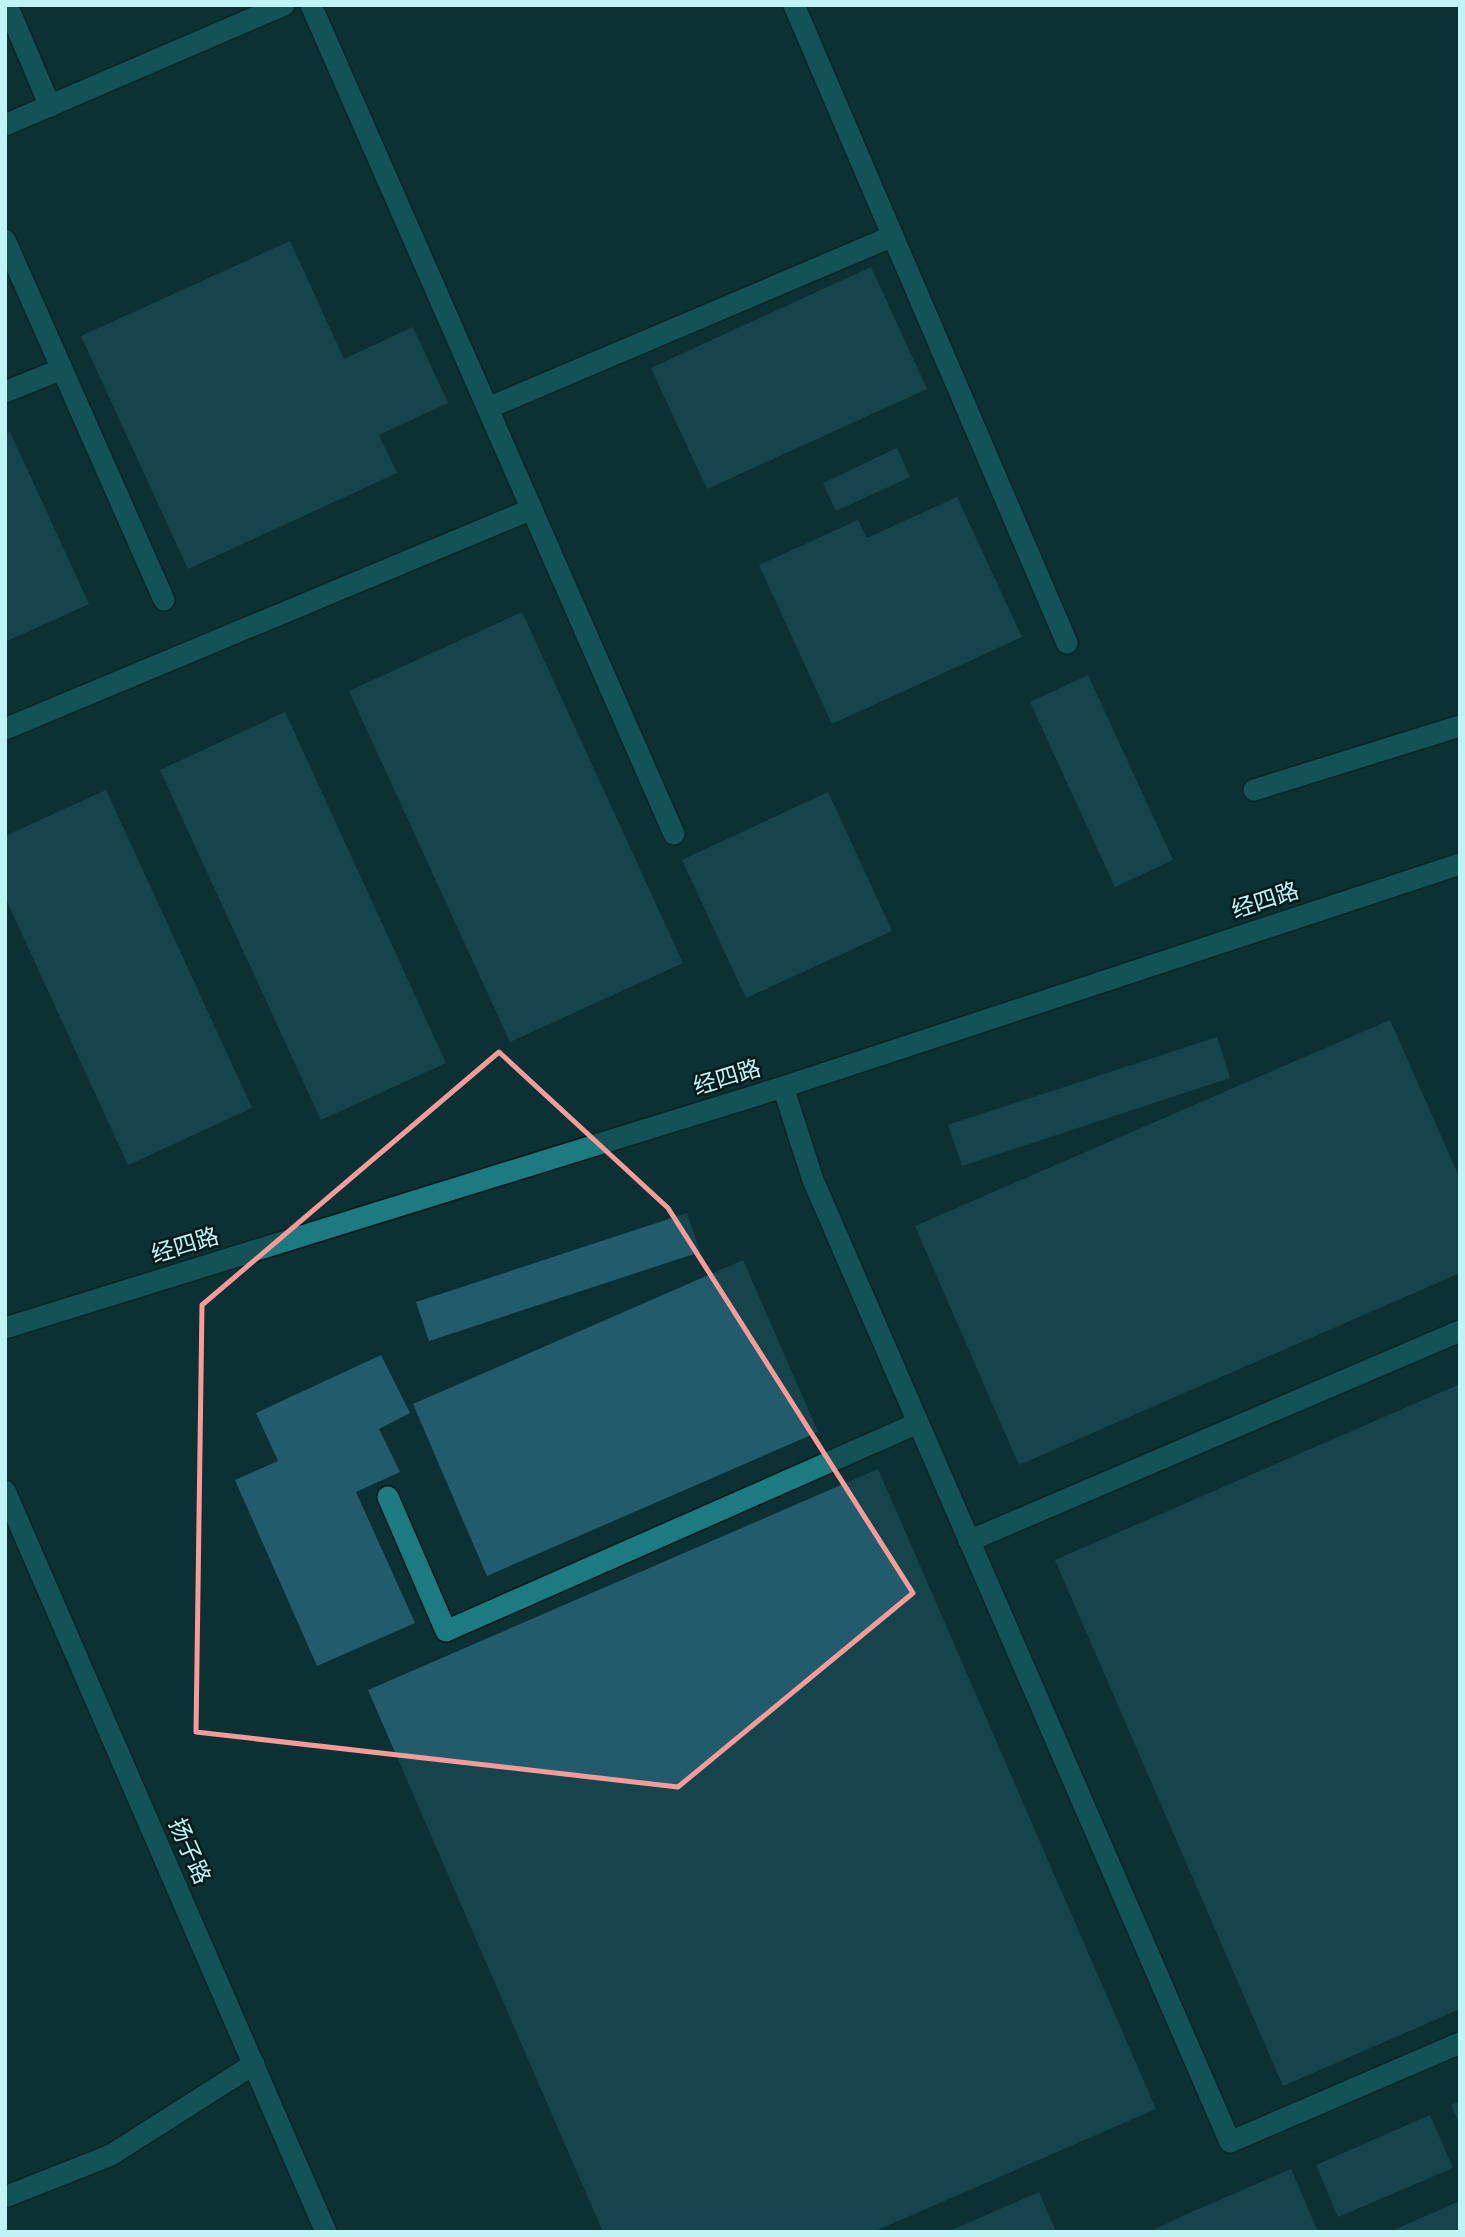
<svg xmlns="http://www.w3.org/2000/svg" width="1465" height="2237" viewBox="0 0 1465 2237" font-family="'Fira Sans Condensed','Noto Sans SC',sans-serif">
  <rect width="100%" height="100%" fill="#0c3134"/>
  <g fill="#225b6c">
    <polygon points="290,241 344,359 413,327 448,403 379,435 397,473 188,569 81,336"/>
    <polygon points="871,267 927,389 707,489 651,368"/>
    <polygon points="10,432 89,604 5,642 5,434"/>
    <polygon points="897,448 910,477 836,511 823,483"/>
    <polygon points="957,497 1022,637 832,724 759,565 858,520 867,538"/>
    <polygon points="522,612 683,963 510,1042 349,691"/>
    <polygon points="1088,675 1173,860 1115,887 1030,702"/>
    <polygon points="285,712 446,1063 321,1120 160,770"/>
    <polygon points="106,790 252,1108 128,1165 5,897 5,836"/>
    <polygon points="828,792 892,931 746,998 682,860"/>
    <polygon points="1390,1020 1460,1179 1460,1273 1019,1465 915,1226"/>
    <polygon points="1217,1037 1230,1078 962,1166 948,1125"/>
    <polygon points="687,1213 700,1252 429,1341 416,1302"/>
    <polygon points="743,1260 818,1432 487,1576 413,1404"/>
    <polygon points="381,1355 410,1413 379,1429 400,1472 356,1492 415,1623 317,1666 235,1480 278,1461 256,1413"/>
    <polygon points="1460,1384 1460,2009 1283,2086 1055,1560"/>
    <polygon points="878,1469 1156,2109 873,2232 603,2232 368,1690"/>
    <polygon points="1460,2101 1460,2125 1451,2105"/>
    <polygon points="1430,2115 1453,2168 1338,2217 1316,2165"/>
    <polygon points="1291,2169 1318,2232 1149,2232 1178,2218"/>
    <polygon points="1039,2192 1056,2232 947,2232"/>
    <polygon points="1460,2201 1460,2232 1389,2232"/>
  </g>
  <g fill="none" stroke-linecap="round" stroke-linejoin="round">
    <defs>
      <g id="minor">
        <polyline points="7,5 50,106"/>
        <polyline points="311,5 674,834"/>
        <polyline points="794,5 1067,643"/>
        <polyline points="5,125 284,5"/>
        <polyline points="5,240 164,600"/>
        <polyline points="5,392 62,369"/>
        <polyline points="488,408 893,236"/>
        <polyline points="5,729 532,509"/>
        <polyline points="1254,790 1460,726"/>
        <polyline points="783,1087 813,1180 1230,2142 1460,2043"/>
        <polyline points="5,1328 783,1087 1460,864"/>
        <polyline points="5,1491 326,2232"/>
        <polyline points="388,1497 446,1631 918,1423"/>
        <polyline points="969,1541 1460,1331"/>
        <polyline points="5,2197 111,2155 254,2064"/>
      </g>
    </defs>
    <use href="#minor" stroke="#081718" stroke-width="24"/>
    <use href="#minor" stroke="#1c7b80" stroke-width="21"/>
  </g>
  <path d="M0 0H1465V2237H0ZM499,1052L668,1208L913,1593L678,1787L196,1732L202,1305Z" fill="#0c3134" fill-opacity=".55" fill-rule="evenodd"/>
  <path fill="none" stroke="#f59b9a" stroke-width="5" stroke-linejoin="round" d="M499,1052L668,1208L913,1593L678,1787L196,1732L202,1305Z"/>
  <g text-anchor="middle" stroke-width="5" stroke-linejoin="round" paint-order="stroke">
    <g font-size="23" fill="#c0f3f6" stroke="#011819">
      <text transform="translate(1265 900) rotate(-18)" y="8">经四路</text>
      <text transform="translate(727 1077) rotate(-17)" y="8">经四路</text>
      <text transform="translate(185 1245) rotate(-17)" y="8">经四路</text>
      <text transform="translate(190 1851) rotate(66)" y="8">扬子路</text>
    </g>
  </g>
  <rect width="1465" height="2237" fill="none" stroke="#c0f3f6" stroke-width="14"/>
</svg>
